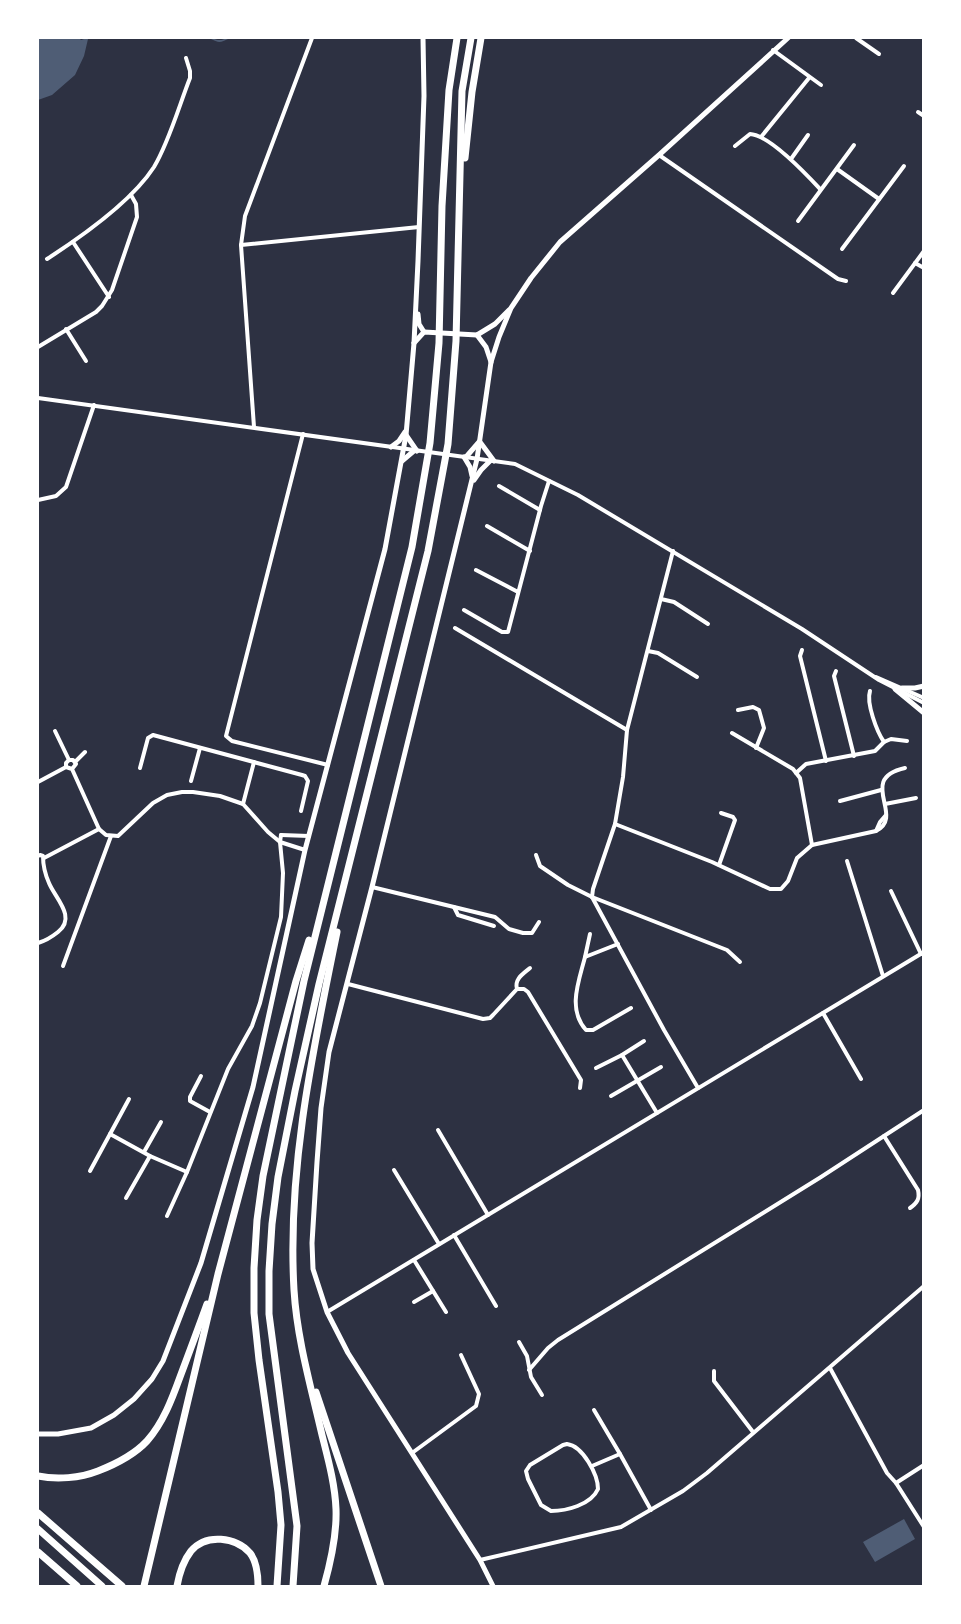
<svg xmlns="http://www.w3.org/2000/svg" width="961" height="1624" viewBox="0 0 961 1624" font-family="Jost,sans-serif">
  <rect width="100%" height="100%" fill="#2d3142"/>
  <g fill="#4f5d75">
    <polygon points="38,38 79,38 81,40 87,38 88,39 84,56 75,75 52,95 38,100"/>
    <polygon points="904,1519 915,1539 875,1562 863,1542"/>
  </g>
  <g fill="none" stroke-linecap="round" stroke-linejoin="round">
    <path stroke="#4f5d75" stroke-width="2" d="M211,38C218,42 221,42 228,38"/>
    <g stroke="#fff" stroke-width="4">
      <polyline points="856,38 879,54"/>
      <polyline points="773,50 821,85"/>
      <polyline points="918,112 924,116"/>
      <polyline points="761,137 809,78"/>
      <path d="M735,146L750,134C770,135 807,175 820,189"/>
      <polyline points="659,155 838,279 846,281"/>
      <polyline points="791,159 808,135"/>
      <polyline points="837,169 879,199"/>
      <polyline points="798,221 854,145"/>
      <polyline points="73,242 109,297"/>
      <polyline points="241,245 419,227"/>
      <polyline points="842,249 904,166"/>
      <path d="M47,259C81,237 132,201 154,167C169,142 179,106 190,78V71L186,58"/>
      <polyline points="915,263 924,268"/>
      <polyline points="893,293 924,251"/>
      <polyline points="66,329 86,361"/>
      <polyline points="38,347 96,312 102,306 112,290 137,217 136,204 131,195"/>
      <polyline points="38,398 515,464 578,495 802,629 879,680 924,703"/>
      <polyline points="254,427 241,245 245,216 312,38"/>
      <polyline points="303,434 226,736 232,741 328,765"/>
      <polyline points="499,486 540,510"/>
      <polyline points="38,500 56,496 66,487 94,405"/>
      <polyline points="487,526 530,551"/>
      <polyline points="476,570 518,592"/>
      <polyline points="661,599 674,602 708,624"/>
      <polyline points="464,610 502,632 508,632 541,506 549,481"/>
      <polyline points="455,628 627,730"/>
      <polyline points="802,650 800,656 826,761"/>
      <polyline points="648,651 658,653 697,677"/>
      <polyline points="836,671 834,676 854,756"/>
      <polyline points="876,677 924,698"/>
      <path d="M870,691C866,703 877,732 884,742"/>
      <polyline points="738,710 753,707 759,710 764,728 756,748"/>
      <polyline points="55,731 69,760"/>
      <polyline points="75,762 85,752"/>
      <polyline points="140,768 148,738 153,735 302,775 305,776 308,781 301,811"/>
      <polyline points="72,769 76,764 73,760 69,760 66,763 66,767 72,769 99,829 106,835 118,836 153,803 167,795 182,792 193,792 220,796 243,804 268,832 280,842 305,850"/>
      <polyline points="796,773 806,764 875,751 884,742 891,739 907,741"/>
      <polyline points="191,781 200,748"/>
      <polyline points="38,782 66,767"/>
      <polyline points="840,801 881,790"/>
      <polyline points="243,804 254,762"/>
      <polyline points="885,804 916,798"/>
      <polyline points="615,824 712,862 770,889 781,889 788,881 797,858 812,845 800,778 793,769 732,733"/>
      <polyline points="876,831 880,822 886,815"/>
      <polyline points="281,835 309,836"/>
      <path d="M812,845L876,831C906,816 856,779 905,768"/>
      <polyline points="536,855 540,866 568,885 592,897 727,950 740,962"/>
      <path d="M38,856L40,855L43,856C43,865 45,874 49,883C55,898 77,917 58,932C53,936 45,941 38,943"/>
      <polyline points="44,858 99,829"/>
      <polyline points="847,861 883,976"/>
      <polyline points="719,865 735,820 733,817 721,813"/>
      <polyline points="372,887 495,917 509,929 523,933 532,933 539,922"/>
      <polyline points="891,891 921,954"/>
      <polyline points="592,897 593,889 615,824 623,777 627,730 673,551"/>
      <polyline points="592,897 664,1030 698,1088"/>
      <polyline points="454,907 458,915 494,926"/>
      <polyline points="590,934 585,957 618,944"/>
      <path d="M585,957C579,981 567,1009 586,1030H593L631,1008"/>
      <polyline points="63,966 111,836"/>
      <polyline points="348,984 483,1019 490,1018 493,1015 517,989 524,989 528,992 581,1080 580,1088"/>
      <path d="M517,989C514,979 523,974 530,968"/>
      <polyline points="823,1013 861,1079"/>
      <polyline points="622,1055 644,1041"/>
      <polyline points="596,1068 622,1055 657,1113"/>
      <polyline points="201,1076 190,1097 190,1101 210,1112"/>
      <polyline points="611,1096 661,1067"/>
      <polyline points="438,1130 488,1215"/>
      <polyline points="110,1134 150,1156 187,1172"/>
      <path d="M884,1136L918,1190C920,1199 917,1203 910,1208"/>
      <polyline points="144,1152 161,1122"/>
      <polyline points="394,1170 439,1244"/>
      <polyline points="90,1171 129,1099"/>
      <polyline points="126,1198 150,1156"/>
      <polyline points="167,1216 187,1172 228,1069 252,1026 260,1003 281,917 283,873 280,842 281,835"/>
      <polyline points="454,1235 496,1306"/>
      <polyline points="414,1260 446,1312"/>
      <polyline points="414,1302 433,1291"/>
      <polyline points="327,1312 924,952"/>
      <polyline points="519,1342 527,1356 531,1377 542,1395"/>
      <polyline points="830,1368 887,1473 896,1483 924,1465"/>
      <polyline points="529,1370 548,1348 558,1340 821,1177 924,1110"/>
      <polyline points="714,1371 714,1381 753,1432"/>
      <polyline points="594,1410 620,1454"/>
      <path d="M567,1444C583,1446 598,1475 598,1489C591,1505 566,1511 551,1511L541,1505L528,1479L526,1471L530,1465L563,1445Z"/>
      <polyline points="412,1453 476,1406 479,1394 461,1355"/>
      <polyline points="592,1466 620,1454 651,1510"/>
      <polyline points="896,1483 924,1527"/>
      <polyline points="480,1560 621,1527 683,1491 707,1473 924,1286"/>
    </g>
    <g stroke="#fff" stroke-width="5">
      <polyline points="418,314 419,324 424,332"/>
      <polyline points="477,335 486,347 491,362"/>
      <polyline points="414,343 424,332 477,335 495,324 509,310"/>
      <polyline points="406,435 417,451"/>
      <polyline points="480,442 494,461"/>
      <polyline points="391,447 399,441 405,432"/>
      <polyline points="464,457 470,467 472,476"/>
      <polyline points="466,457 479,442"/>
      <polyline points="402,461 415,450"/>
      <polyline points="474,480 481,470 491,460"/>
      <polyline points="902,688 915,688 924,686"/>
      <polyline points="895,689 924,713"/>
      <polyline points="38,1434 58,1434 91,1428 114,1415 134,1399 152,1379 163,1361 201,1263 253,1087 305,850 385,549 406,435 414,343 418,261 424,96 423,38"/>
      <polyline points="493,1586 480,1560 348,1353 327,1312 313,1269 312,1243 317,1162 321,1108 329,1052 372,887 477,459 491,362 499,337 511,308 531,278 560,242 659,155 788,38"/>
    </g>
    <g stroke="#fff" stroke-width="7">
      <polyline points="465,158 472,92 481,38"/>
      <polyline points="316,1392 381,1586"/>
      <path d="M38,1476C57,1480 80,1478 98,1471C116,1464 134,1455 147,1441C163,1423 172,1399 180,1377C189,1353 198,1329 207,1304"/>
      <polyline points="38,1513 122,1586"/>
      <polyline points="38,1529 102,1586"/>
      <polyline points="38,1552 77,1586"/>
      <polyline points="144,1586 218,1274 296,981 309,940"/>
      <path d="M177,1586C179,1575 184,1560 191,1551C206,1533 236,1537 250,1553C257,1562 258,1576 258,1586"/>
      <polyline points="277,1586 281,1525 278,1492 259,1360 254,1313 254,1268 257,1220 263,1176 304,981 412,547 430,443 439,343 442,206 449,90 457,38"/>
      <polyline points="293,1586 297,1526 269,1314 269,1271 272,1224 278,1177 295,1091 319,984 428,551 448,444 456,341 462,91 471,38"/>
      <path d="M324,1586C331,1561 337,1535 336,1509C335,1484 328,1459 322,1435C311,1387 297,1339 294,1290C287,1169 313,1050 337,932"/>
    </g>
  </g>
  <rect width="961" height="1624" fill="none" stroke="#ffffff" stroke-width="78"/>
</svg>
